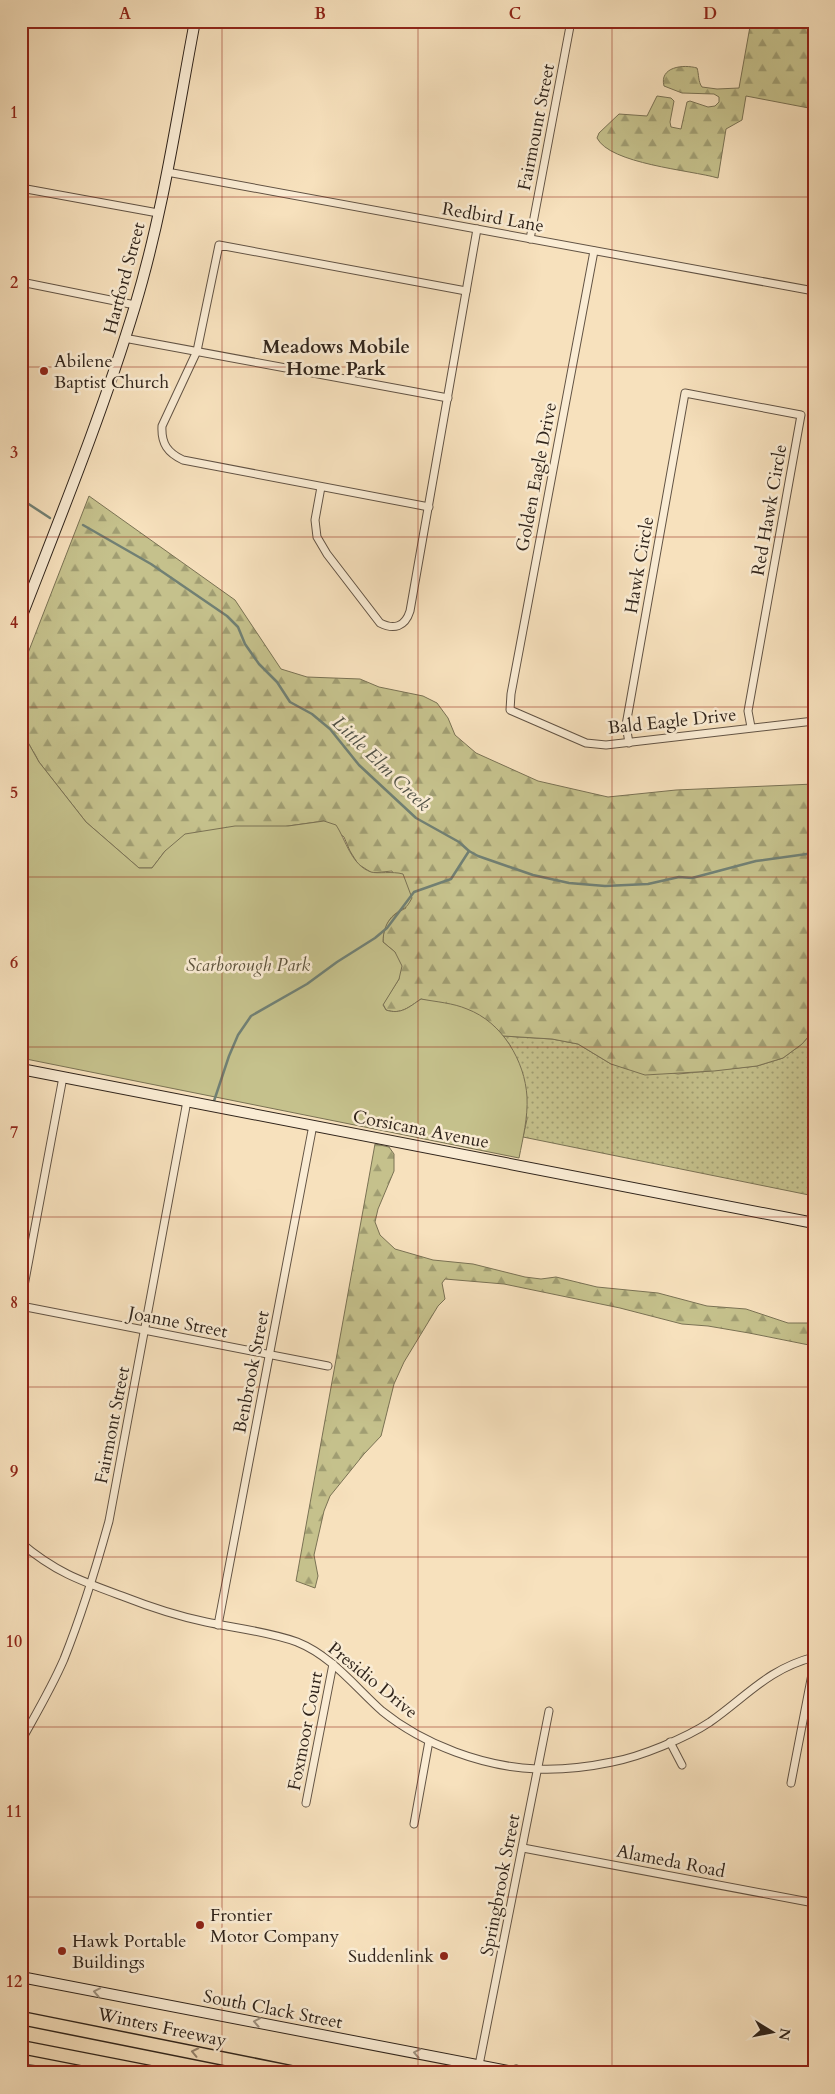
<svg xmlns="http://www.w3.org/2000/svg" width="835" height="2094" viewBox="0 0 835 2094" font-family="Cardo,serif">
  <defs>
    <pattern id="grass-dots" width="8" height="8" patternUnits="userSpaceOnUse" patternTransform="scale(1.25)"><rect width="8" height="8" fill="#c5c18c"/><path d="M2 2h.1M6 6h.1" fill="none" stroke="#a09d72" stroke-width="1.8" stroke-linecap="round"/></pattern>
    <pattern id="forest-firs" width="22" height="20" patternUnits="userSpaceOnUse" patternTransform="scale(1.25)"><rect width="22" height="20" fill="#c5c18c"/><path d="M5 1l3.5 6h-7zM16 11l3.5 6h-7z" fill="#a09d72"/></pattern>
  </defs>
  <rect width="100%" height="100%" fill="#f7e1bd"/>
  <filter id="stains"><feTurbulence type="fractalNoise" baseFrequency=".004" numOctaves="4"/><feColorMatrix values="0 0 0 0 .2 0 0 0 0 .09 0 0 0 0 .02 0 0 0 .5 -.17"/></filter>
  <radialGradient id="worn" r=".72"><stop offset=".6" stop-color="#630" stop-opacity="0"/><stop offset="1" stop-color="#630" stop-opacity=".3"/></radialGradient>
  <polygon fill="url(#grass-dots)" stroke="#7a7254" points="814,1030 814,1196 523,1137 527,1119 510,1045 503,1036 552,1039 578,1044 611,1064 678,1074 757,1066 783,1058 802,1044"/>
  <g fill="url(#forest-firs)" stroke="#7a7254">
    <path d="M751,21L814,23V109L746,96L742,120L726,129L718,178C690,170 610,164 597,138L599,133L619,114L647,116L657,96L671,98L674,101L670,122L671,127L681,129L687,102L690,101L708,107L715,106L719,102V97L714,94L682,93L664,86C659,67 683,64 697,68C699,74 698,82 702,87L717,89L739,88Z"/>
    <path d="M89,496L235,600L281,669L307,677L360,679L379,687L423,696L437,703L448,718L455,735L476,753L538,781L608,797L676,790L814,784V1030L802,1044L783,1058L757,1066L714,1071L645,1075L611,1064L578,1044L552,1039L503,1036L482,1017L421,999C409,1007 401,1015 386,1010L383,1004L399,979L395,952L383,942C383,924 390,916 406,908L392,871L372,873L358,864L350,851L344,837L324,821L288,826L165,851L152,868H139L86,822L39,762L21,730V671Z"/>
    <polygon points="375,1144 389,1147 394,1154 394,1171 378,1209 375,1222 380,1235 395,1249 433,1260 473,1264 525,1277 541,1279 556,1277 597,1287 658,1293 707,1306 746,1309 788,1323 814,1323 814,1346 749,1333 708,1326 682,1324 620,1308 504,1284 445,1279 442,1283 445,1299 438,1306 404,1362 394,1384 381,1436 364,1454 330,1496 324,1511 314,1555 318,1576 315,1588 296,1581"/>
  </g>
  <path fill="#c5c18c" stroke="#7a7254" d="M21,730L39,762L86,822L139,868H152L165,851L185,834L235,826H288L324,821L336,825C346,840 351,865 371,872C377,874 393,871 403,874L412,898C405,911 405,906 395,914C386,921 383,932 383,942L395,952L402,966L399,979L383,1005L386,1010C401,1015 409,1007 421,999C437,1002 453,1003 467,1009C502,1022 525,1061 527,1097C528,1117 523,1138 519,1158L21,1058Z"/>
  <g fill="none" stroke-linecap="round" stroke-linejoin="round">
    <g stroke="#718074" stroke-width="2.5">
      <polyline points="21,499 50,518"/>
      <polyline points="83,525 151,564 227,616 238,627 245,644 259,664 277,682 290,702 312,714 330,729 359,765 416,818 459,842 469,851 478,856 533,875 569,883 605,886 648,884 679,877 692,878 756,861 814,853"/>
      <polyline points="213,1104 229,1056 238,1035 251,1016 307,984 337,962 375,938 387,928 414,892 451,879 469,851"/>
    </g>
    <defs>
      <g id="street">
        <polyline points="167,172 814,291"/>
        <polyline points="21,188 158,213"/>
        <polyline points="530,239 571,21"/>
        <polyline points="594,251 511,694 510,710 586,743 606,745 814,721"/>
        <polyline points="21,282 135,305"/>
        <polyline points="124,338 448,398"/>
        <path d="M321,487L315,520L317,537L327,554L380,623C394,630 405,627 410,611L477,229"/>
        <path d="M429,507L183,460C168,453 161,444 162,426L197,351L219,245L466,291"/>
        <polyline points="629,743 626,725 685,393 801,415 748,711 751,727"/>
        <polyline points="21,1302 63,1077"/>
        <polyline points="21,1306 328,1366"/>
        <path d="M21,1543C55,1572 81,1581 122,1596C150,1607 177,1616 206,1622C235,1628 270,1632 297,1642C332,1656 355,1687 382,1711C424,1745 484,1767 537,1769C562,1770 588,1767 612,1762C640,1757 686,1738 710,1722C747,1696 768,1669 814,1657"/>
        <polyline points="218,1625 313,1125"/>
        <path d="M21,1741C36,1714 52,1687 64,1659C82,1614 96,1568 109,1521L187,1101"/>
        <polyline points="670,1742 682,1765"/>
        <polyline points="791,1783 812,1674 813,1657"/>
        <polyline points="306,1803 333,1664"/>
        <polyline points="414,1824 429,1741"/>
        <polyline points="523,1848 814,1903"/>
        <polyline points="479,2065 549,1711"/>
      </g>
      <g id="secondary">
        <path d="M21,618C61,515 103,412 135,306C163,213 177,116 195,21"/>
        <polyline points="21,1069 814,1223"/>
        <polyline points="21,1977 519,2073"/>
      </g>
      <g id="highway">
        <polyline points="21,2018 295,2073"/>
        <polyline points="21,2047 154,2073"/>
        <polyline points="21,2071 39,2073"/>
        <polyline points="516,2072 518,2073"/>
      </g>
    </defs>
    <use href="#street" stroke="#625344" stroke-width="9"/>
    <use href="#secondary" stroke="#30241b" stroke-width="12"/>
    <use href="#highway" stroke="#30241b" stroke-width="15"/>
    <use href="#street" stroke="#faecd4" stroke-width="7"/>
    <use href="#secondary" stroke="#faecd4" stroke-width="10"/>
    <use href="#highway" stroke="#f7e1bd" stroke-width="12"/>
  </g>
  <defs><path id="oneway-chevron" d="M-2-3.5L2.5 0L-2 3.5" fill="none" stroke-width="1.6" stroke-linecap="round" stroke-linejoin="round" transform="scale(1.25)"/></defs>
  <g stroke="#9f9281">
    <use href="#oneway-chevron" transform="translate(97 1992) rotate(-169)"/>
    <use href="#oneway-chevron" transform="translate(257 2022) rotate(-169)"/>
    <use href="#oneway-chevron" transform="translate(417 2053) rotate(-169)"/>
  </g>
  <use stroke="#94826c" href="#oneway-chevron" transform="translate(195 2052) rotate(-168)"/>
  <path fill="none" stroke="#8f2418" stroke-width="1" stroke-opacity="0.55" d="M222,21V2073M418,21V2073M612,21V2073M21,197H814M21,367H814M21,537H814M21,707H814M21,877H814M21,1047H814M21,1217H814M21,1387H814M21,1557H814M21,1727H814M21,1897H814"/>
  <g fill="#8f2418" stroke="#faecd4" stroke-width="2">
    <circle cx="44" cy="371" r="5"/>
    <circle cx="200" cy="1925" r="5"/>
    <circle cx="62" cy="1951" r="5"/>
    <circle cx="444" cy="1956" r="5"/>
  </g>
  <g text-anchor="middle" stroke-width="5" stroke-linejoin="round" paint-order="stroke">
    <g font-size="18" fill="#30241b" stroke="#faecd4">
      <text transform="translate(536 127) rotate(-79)" y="6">Fairmount Street</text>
      <text transform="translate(493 217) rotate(10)" y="6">Redbird Lane</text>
      <text transform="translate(124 278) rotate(-75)" y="6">Hartford Street</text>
      <text transform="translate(536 477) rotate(-79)" y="6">Golden Eagle Drive</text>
      <text transform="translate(769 510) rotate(-80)" y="6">Red Hawk Circle</text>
      <text transform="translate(639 565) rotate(-80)" y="6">Hawk Circle</text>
      <text transform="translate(672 721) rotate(-6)" y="6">Bald Eagle Drive</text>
      <text transform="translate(421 1129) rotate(11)" y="6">Corsicana Avenue</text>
      <text transform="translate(178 1322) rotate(11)" y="6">Joanne Street</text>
      <text transform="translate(251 1372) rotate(-79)" y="6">Benbrook Street</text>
      <text transform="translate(112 1425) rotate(-79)" y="6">Fairmont Street</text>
      <text transform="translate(373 1680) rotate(39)" y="6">Presidio Drive</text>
      <text transform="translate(305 1731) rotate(-79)" y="6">Foxmoor Court</text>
      <text transform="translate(671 1861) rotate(11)" y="6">Alameda Road</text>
      <text transform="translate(500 1885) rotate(-79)" y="6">Springbrook Street</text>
      <text transform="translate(273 2009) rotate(11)" y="6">South Clack Street</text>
      <text transform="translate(162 2027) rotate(12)" y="6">Winters Freeway</text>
    </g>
    <g font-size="18" fill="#30241b" stroke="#faecd4" text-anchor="start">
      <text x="54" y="367">Abilene<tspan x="54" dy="21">Baptist Church</tspan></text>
      <text x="210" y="1921">Frontier<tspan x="210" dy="21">Motor Company</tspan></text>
      <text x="72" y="1947">Hawk Portable<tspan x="72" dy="21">Buildings</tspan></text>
      <text x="434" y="1962" text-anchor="end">Suddenlink</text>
    </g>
    <g font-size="18" font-style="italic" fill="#5d533d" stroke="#faecd4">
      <text x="248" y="971">Scarborough Park</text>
    </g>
    <g font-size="19" font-weight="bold" fill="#30241b" stroke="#faecd4">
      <text x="336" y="353">Meadows Mobile<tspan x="336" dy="22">Home Park</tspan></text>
    </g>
    <g font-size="19" font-style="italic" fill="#515247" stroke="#faecd4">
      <text transform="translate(382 763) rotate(44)" y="7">Little Elm Creek</text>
    </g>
  </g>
  <rect width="835" height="2094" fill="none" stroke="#f7e1bd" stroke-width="55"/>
  <g transform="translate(772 2032) rotate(100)" stroke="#faecd4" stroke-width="4" paint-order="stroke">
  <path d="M0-4L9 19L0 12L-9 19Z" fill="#30241b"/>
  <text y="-8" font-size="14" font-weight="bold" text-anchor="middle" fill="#30241b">N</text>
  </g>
  <rect x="28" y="28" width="780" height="2038" fill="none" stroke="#8f2418" stroke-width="2"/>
  <g font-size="16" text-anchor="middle" font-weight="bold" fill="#8f2418">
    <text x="125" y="19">A</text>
    <text x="320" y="19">B</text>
    <text x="515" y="19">C</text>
    <text x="710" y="19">D</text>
    <text x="14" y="118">1</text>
    <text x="14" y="288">2</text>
    <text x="14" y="458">3</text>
    <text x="14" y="628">4</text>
    <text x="14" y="798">5</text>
    <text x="14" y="968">6</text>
    <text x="14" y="1138">7</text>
    <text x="14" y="1308">8</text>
    <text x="14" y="1477">9</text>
    <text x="14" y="1647">10</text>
    <text x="14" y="1817">11</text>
    <text x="14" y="1987">12</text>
  </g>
  <rect width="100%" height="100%" filter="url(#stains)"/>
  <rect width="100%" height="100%" fill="url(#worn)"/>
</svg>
